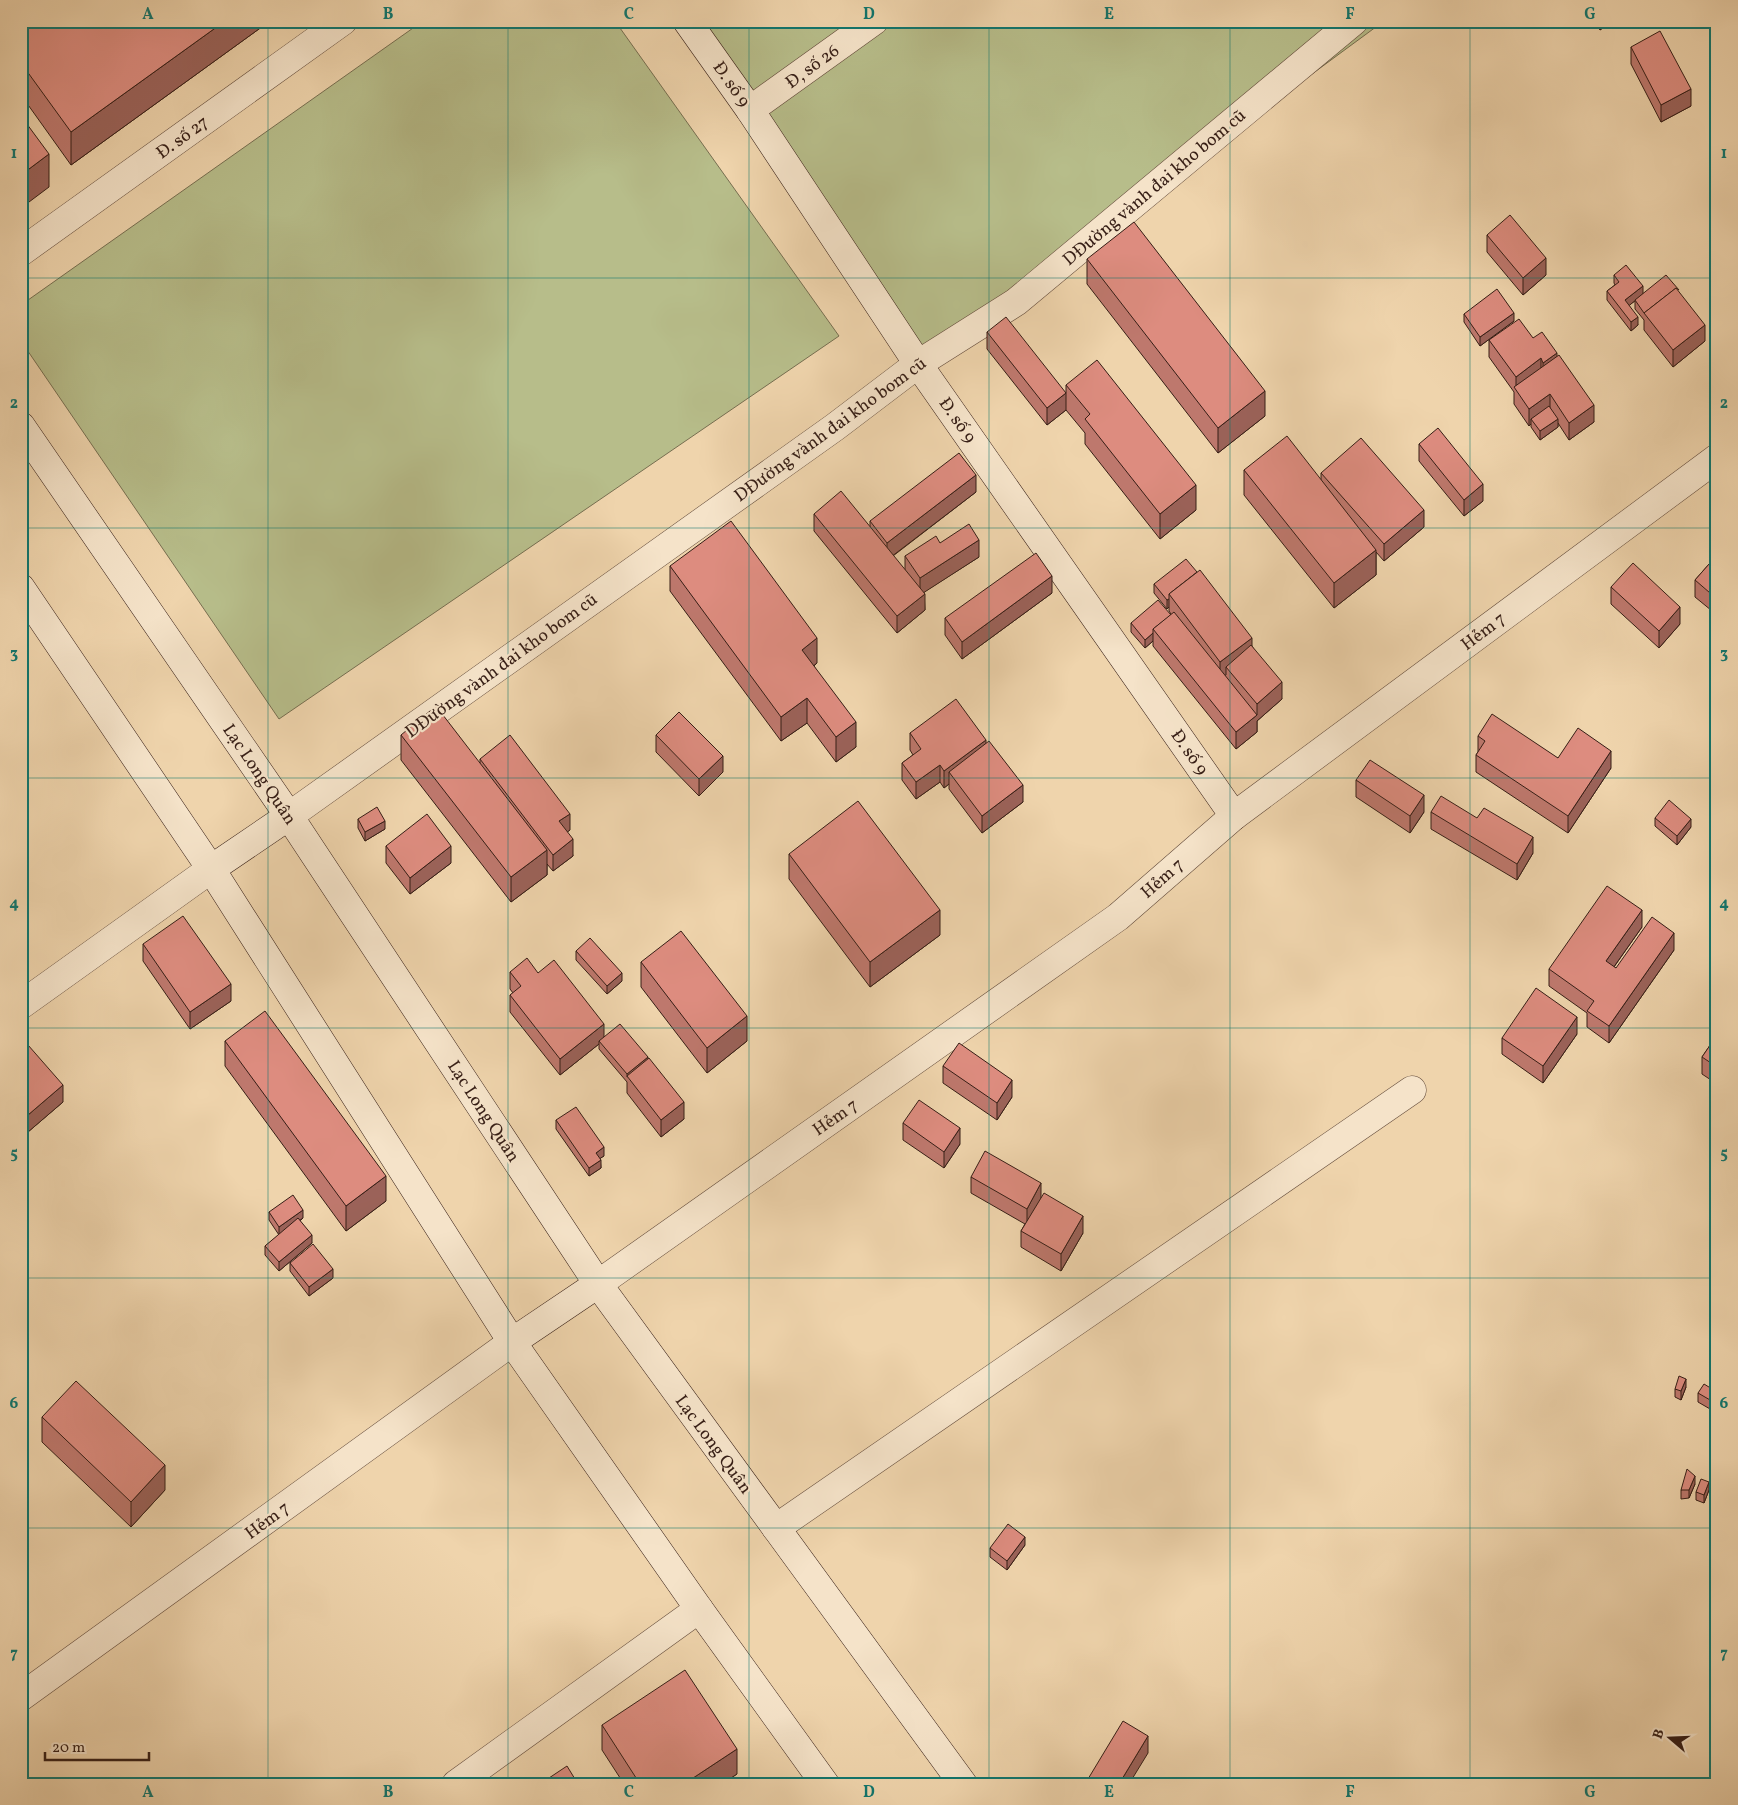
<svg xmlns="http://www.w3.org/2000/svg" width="1738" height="1805" viewBox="0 0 1738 1805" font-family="Vollkorn,serif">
  <rect width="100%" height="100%" fill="#efd4ac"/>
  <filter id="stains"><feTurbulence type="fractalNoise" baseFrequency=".004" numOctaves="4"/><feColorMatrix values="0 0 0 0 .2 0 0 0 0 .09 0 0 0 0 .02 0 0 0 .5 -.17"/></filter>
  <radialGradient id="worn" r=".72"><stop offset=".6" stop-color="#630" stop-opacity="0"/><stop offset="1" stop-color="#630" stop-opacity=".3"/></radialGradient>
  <g fill="#b7bd8a" stroke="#766e50">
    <polygon points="423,21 615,21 839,336 279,719 21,341 21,305"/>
    <polygon points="687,21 1384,21 918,364"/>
  </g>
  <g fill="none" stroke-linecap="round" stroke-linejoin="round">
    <defs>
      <g id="street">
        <polyline points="750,110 874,21"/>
        <polyline points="21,252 343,21"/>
        <polyline points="289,816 835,427 918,364 1016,302 1354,21"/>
        <polyline points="21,1005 211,869"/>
        <polyline points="598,1284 1118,917 1234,816 1717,458"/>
        <polyline points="776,1528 1412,1090"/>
        <polyline points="21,1697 512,1342"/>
        <polyline points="456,1784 699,1609"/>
      </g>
      <g id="secondary">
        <polyline points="687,21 750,110 918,364 1234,816"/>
        <polyline points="21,426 289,816 598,1284 963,1784"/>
        <polyline points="21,588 211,869 512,1342 699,1609 825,1784"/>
        <polyline points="211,869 289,816"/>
        <polyline points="512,1342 598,1284"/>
      </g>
    </defs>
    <use href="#street" stroke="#644c3c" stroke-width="29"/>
    <use href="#secondary" stroke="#361e16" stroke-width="29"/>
    <use href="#street" stroke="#f5e3c9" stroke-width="28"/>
    <use href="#secondary" stroke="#f5e3c9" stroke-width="28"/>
  </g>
  <g fill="#be786d" stroke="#361e16">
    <polygon points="21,21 270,21 71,165 21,95"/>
    <polygon points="1595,21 1612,21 1600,30"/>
    <polygon points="1631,47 1691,106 1661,122 1631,64"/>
    <polygon points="1717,216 1717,235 1716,233 1716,217"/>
    <polygon points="1487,235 1546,275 1523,295 1487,252"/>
    <polygon points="1087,259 1265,416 1218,453 1087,284"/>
    <polygon points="1614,275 1643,293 1705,341 1673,367 1644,330 1644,320 1635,309 1635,301 1629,305 1638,325 1631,331 1607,300 1607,291 1615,285 1614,283"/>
    <polygon points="1464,314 1514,321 1480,346 1464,322"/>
    <polygon points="987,332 1066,393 1066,385 1196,510 1160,539 1085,444 1085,433 1066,410 1047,425 987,349"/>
    <polygon points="1489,340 1557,356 1594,422 1569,440 1558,423 1558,427 1540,440 1531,427 1531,424 1529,426 1514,404 1514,392 1489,357"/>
    <polygon points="1419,444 1483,501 1464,516 1419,461"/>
    <polygon points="1244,470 1321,480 1321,473 1424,527 1384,561 1376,552 1376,575 1334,608 1244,495"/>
    <polygon points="976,492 893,556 905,570 905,556 940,543 979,557 924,592 925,610 897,633 814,531 814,514 870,527 870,521"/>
    <polygon points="1717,555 1717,615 1695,597 1695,580"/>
    <polygon points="670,566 817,663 814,666 856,747 836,762 807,723 781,741 670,591"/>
    <polygon points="1197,572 1252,646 1282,699 1257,721 1257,732 1236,749 1153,646 1153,641 1145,648 1131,632 1131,623 1171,614 1169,611 1169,607 1167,609 1154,593 1154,584"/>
    <polygon points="1611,587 1680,624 1659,648 1611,604"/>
    <polygon points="1052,593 962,659 945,635 945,618"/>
    <polygon points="910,733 986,744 1023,802 982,833 949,789 949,784 944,788 940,782 916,799 902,780 902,763 913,755 910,750"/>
    <polygon points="401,735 480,763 480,759 570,830 567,832 573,856 553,871 547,864 547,875 511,902 401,760"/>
    <polygon points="656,735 723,772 699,796 656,752"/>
    <polygon points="1478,736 1558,758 1611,768 1568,833 1476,772 1476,755 1478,752"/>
    <polygon points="1356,780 1424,812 1410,833 1356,797"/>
    <polygon points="1431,812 1533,853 1517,880 1431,829"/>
    <polygon points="1655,818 1691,827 1677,845 1655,826"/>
    <polygon points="358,819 385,829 365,841 358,828"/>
    <polygon points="386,846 451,863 410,894 386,863"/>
    <polygon points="789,854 940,935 870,987 789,879"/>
    <polygon points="1642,927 1614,967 1616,968 1674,950 1609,1043 1587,1027 1587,1013 1549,986 1549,969"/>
    <polygon points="143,944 231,1001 190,1029 143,961"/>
    <polygon points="576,951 622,981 607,994 576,960"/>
    <polygon points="641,962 747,1041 707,1073 641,987"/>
    <polygon points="510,972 538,973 604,1037 648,1059 684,1119 661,1137 627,1093 627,1082 599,1049 599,1044 560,1075 510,1012 510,995 513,993 510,989"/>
    <polygon points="1577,1034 1543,1083 1502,1054 1502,1038"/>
    <polygon points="1717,1035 1717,1084 1702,1074 1702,1057"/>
    <polygon points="225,1041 386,1201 346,1231 225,1066"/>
    <polygon points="21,1051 63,1102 28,1132 21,1124"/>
    <polygon points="943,1066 1012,1097 997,1120 943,1083"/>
    <polygon points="556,1120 604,1156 600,1158 601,1168 589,1176 556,1129"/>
    <polygon points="903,1123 960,1144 944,1168 903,1140"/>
    <polygon points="971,1177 1041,1197 1083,1233 1061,1271 1021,1247 1021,1231 1025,1224 971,1193"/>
    <polygon points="269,1212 303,1218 300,1221 312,1243 279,1271 265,1255 265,1246 279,1235 269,1220"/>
    <polygon points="290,1263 333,1278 309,1296 290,1271"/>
    <polygon points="1686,1387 1681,1400 1675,1397 1675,1389"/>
    <polygon points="1717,1392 1717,1413 1698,1402 1698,1393"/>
    <polygon points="42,1417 165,1490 131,1527 42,1442"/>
    <polygon points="1695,1484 1689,1498 1681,1499 1681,1490"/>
    <polygon points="1709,1490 1704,1503 1696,1500 1696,1492"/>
    <polygon points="1025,1545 1007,1570 990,1557 990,1548"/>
    <polygon points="602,1725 737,1774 722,1784 624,1784 602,1750"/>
  </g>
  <g fill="#9b6259" stroke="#361e16">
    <polygon points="225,21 270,21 71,165 71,132"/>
    <polygon points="1600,21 1612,21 1600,30"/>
    <polygon points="1691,89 1691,106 1661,122 1661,105"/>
    <polygon points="49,154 49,187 21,208 21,175"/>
    <polygon points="1546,258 1546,275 1523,295 1523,278"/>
    <polygon points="1643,286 1643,294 1625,309 1625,300"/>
    <polygon points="1514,313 1514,321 1480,346 1480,337"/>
    <polygon points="1638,317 1638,325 1631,331 1631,322"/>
    <polygon points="1705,325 1705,341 1673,367 1673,350"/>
    <polygon points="1557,353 1557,370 1543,380 1543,363"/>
    <polygon points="1541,358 1541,375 1516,389 1516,377"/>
    <polygon points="1265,391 1265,416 1218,453 1218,428"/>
    <polygon points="1066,393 1066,410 1047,425 1047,408"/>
    <polygon points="1550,394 1550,411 1531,419 1531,424 1529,426 1529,409"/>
    <polygon points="1594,405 1594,422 1569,440 1569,423"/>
    <polygon points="1558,419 1558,427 1540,440 1540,431"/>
    <polygon points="976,475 976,492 887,560 887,543"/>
    <polygon points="1483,484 1483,501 1464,516 1464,500"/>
    <polygon points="1196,485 1196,510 1160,539 1160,514"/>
    <polygon points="1424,510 1424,527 1384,561 1384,544"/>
    <polygon points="979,540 979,557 920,595 920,578"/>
    <polygon points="1376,550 1376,575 1334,608 1334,583"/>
    <polygon points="1052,576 1052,593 962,659 962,642"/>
    <polygon points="925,594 925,610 897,633 897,616"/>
    <polygon points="1169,599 1169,607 1167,609 1167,600"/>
    <polygon points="1680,607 1680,624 1659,648 1659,631"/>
    <polygon points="1153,633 1153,641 1145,648 1145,640"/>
    <polygon points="817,638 817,663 802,675 802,650"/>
    <polygon points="1252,638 1252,655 1226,667 1226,675 1220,679 1220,662"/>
    <polygon points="1282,682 1282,699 1257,721 1257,732 1236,749 1236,732 1257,715 1257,704"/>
    <polygon points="807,698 807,723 781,741 781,717"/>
    <polygon points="856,722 856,747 836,762 836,737"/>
    <polygon points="986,740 986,757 949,772 949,784 944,788 944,771"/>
    <polygon points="1611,751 1611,768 1568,833 1568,816"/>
    <polygon points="723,756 723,772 699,796 699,779"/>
    <polygon points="940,765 940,782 916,799 916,782"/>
    <polygon points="1023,785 1023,802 982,833 982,816"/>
    <polygon points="1424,795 1424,812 1410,833 1410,816"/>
    <polygon points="570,814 570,830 559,838 559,821"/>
    <polygon points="1691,819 1691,827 1677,845 1677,836"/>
    <polygon points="385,821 385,829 365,841 365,832"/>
    <polygon points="1533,837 1533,853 1517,880 1517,864"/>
    <polygon points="573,839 573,856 553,871 553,855"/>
    <polygon points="451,846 451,863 410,894 410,878"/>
    <polygon points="547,850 547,875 511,902 511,877"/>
    <polygon points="940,910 940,935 870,987 870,962"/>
    <polygon points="1642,910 1642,927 1606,978 1606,961"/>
    <polygon points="1674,933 1674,950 1609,1043 1609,1026"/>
    <polygon points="622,973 622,981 607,994 607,986"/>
    <polygon points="231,984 231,1001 190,1029 190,1012"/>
    <polygon points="747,1016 747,1041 707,1073 707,1048"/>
    <polygon points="1577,1017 1577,1034 1543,1083 1543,1066"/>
    <polygon points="604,1024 604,1040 599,1041 599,1044 560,1075 560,1059"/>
    <polygon points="648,1057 648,1066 627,1077 627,1074"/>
    <polygon points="1012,1080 1012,1097 997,1120 997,1103"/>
    <polygon points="63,1085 63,1102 28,1132 28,1115"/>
    <polygon points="684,1102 684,1119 661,1137 661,1120"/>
    <polygon points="960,1128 960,1144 944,1168 944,1152"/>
    <polygon points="604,1147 604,1156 596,1161 596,1153"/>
    <polygon points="601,1160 601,1168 589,1176 589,1168"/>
    <polygon points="386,1176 386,1201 346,1231 346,1206"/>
    <polygon points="1041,1183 1041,1200 1027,1225 1027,1209"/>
    <polygon points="303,1210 303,1218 279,1235 279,1227"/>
    <polygon points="1083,1216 1083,1233 1061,1271 1061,1254"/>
    <polygon points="312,1235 312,1243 279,1271 279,1262"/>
    <polygon points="333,1269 333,1278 309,1296 309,1287"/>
    <polygon points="1686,1379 1686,1387 1681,1400 1681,1391"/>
    <polygon points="165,1465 165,1490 131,1527 131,1502"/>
    <polygon points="1695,1476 1695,1484 1689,1498 1689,1490"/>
    <polygon points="1709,1482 1709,1490 1704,1503 1704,1495"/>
    <polygon points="1025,1537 1025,1545 1007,1570 1007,1561"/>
    <polygon points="1148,1736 1148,1753 1129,1784 1119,1784"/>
    <polygon points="737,1749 737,1774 722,1784 684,1784"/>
  </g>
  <g fill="#dd8c7f" stroke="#361e16">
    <polygon points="25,21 225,21 71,132 21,63 21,24"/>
    <polygon points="1660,31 1691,89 1661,105 1631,47"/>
    <polygon points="21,116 49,154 21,175"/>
    <polygon points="1510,215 1546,258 1523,278 1487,235"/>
    <polygon points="1134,222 1265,391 1218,428 1087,259"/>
    <polygon points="1626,265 1643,286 1625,300 1638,317 1631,322 1607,291 1619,282 1614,275"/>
    <polygon points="1666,275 1679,290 1676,288 1644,313 1635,300"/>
    <polygon points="1676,288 1705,325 1673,350 1644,313"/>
    <polygon points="1497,289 1514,313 1480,337 1464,314"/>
    <polygon points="1006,317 1066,393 1047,408 987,332"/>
    <polygon points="1519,319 1533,338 1542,332 1557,353 1543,363 1541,358 1516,377 1489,340"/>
    <polygon points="1559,355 1594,405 1569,423 1550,394 1529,409 1514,387"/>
    <polygon points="1097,360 1196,485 1160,514 1085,419 1090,414 1066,385"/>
    <polygon points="1549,406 1558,419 1540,431 1531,419"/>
    <polygon points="1438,428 1483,484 1464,500 1419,444"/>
    <polygon points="1287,436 1376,550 1334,583 1244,470"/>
    <polygon points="1361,438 1424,510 1384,544 1321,473"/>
    <polygon points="959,453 976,475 887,543 870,521"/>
    <polygon points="841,491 925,594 897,616 814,514"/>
    <polygon points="731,521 817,638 802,650 856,722 836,737 807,698 781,717 670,566"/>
    <polygon points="969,524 979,540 920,578 905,556 936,536 940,543"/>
    <polygon points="1036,553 1052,576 962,642 945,618"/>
    <polygon points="1717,555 1717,599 1695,580"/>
    <polygon points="1186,559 1197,572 1169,594 1169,599 1167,600 1154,584"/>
    <polygon points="1633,563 1680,607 1659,631 1611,587"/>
    <polygon points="1200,570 1252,638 1220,662 1169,594"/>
    <polygon points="1158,600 1171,615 1153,629 1153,633 1145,640 1131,623"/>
    <polygon points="1174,612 1257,715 1236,732 1153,629"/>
    <polygon points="1251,645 1282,682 1257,704 1226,667"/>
    <polygon points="956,699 986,740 944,771 940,765 916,782 902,763 921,749 910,733"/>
    <polygon points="436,706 547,850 511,877 401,735"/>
    <polygon points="679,712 723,756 699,779 656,735"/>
    <polygon points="1492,714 1558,758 1578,728 1611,751 1568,816 1476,755 1485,741 1478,736"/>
    <polygon points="510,735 570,814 559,821 573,839 553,855 480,759"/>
    <polygon points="989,741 1023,785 982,816 949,772"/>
    <polygon points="1370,760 1424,795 1410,816 1356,780"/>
    <polygon points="1441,796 1477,818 1484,808 1533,837 1517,864 1431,812"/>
    <polygon points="1669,800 1691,819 1677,836 1655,818"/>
    <polygon points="858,801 940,910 870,962 789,854"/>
    <polygon points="377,807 385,821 365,832 358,819"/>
    <polygon points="427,814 451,846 410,878 386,846"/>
    <polygon points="1607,886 1642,910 1606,961 1616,968 1652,917 1674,933 1609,1026 1587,1011 1594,1001 1549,969"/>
    <polygon points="183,916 231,984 190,1012 143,944"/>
    <polygon points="681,931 747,1016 707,1048 641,962"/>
    <polygon points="590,938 622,973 607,986 576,951"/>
    <polygon points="527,958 538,973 554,960 604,1024 560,1059 510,995 521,986 510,972"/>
    <polygon points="1536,988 1577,1017 1543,1066 1502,1038"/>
    <polygon points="265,1011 386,1176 346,1206 225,1041"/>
    <polygon points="620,1024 648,1057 627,1074 599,1041"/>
    <polygon points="1717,1035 1717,1067 1702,1057"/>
    <polygon points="959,1043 1012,1080 997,1103 943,1066"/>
    <polygon points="28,1045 63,1085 28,1115 21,1107 21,1051"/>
    <polygon points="649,1058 684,1102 661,1120 627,1076"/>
    <polygon points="919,1100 960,1128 944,1152 903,1123"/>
    <polygon points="576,1107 604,1147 596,1153 601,1160 589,1168 556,1120"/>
    <polygon points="985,1151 1041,1183 1027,1209 971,1177"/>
    <polygon points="1044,1193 1083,1216 1061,1254 1021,1231"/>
    <polygon points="293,1195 303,1210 279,1227 269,1212"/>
    <polygon points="298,1218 312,1235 279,1262 265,1246"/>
    <polygon points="313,1244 333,1269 309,1287 290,1263"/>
    <polygon points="1679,1376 1686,1379 1681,1391 1675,1389"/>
    <polygon points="76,1381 165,1465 131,1502 42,1417"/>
    <polygon points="1704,1384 1717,1392 1717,1404 1698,1393"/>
    <polygon points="1687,1469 1695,1476 1689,1490 1681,1490"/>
    <polygon points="1701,1479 1709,1482 1704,1495 1696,1492"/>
    <polygon points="1008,1524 1025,1537 1007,1561 990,1548"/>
    <polygon points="685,1670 737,1749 684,1784 640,1784 602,1725"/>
    <polygon points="1123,1721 1148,1736 1119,1784 1085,1784"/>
    <polygon points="567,1766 578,1784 540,1784"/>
  </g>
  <path fill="none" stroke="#0f766e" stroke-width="1" stroke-opacity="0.55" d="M268,21V1784M508,21V1784M749,21V1784M989,21V1784M1230,21V1784M1470,21V1784M21,278H1717M21,528H1717M21,778H1717M21,1028H1717M21,1278H1717M21,1528H1717"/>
  <g text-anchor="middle" stroke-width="4.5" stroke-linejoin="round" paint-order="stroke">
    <g font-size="18" fill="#361e16" stroke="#f5e3c9">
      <text transform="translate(812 66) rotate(-36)" y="6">Đ, số 26</text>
      <text transform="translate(732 84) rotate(55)" y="6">Đ. số 9</text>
      <text transform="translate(182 137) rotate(-36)" y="6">Đ. số 27</text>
      <text transform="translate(1154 187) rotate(-40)" y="6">DĐường vành đai kho bom cũ</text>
      <text transform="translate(958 420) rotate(55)" y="6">Đ. số 9</text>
      <text transform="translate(830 429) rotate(-36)" y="6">DĐường vành đai kho bom cũ</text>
      <text transform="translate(1483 631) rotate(-37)" y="6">Hẻm 7</text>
      <text transform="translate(501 665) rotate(-36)" y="6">DĐường vành đai kho bom cũ</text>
      <text transform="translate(1190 752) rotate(55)" y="6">Đ. số 9</text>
      <text transform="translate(260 774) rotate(56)" y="6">Lạc Long Quân</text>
      <text transform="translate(1162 878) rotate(-41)" y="6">Hẻm 7</text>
      <text transform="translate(484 1111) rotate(57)" y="6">Lạc Long Quân</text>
      <text transform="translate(835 1117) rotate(-35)" y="6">Hẻm 7</text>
      <text transform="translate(714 1444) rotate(54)" y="6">Lạc Long Quân</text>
      <text transform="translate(267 1520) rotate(-36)" y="6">Hẻm 7</text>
    </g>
  </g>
  <rect width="1738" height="1805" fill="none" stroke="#efd4ac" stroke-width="55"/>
  <g transform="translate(1670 1738) rotate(289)" stroke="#f5e3c9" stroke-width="4" paint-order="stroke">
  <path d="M0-4L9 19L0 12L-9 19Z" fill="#361e16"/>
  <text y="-8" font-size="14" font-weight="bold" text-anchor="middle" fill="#361e16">B</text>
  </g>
  <path d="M45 1752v8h104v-8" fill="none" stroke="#361e16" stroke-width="2.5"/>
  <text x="52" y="1752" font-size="15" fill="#361e16" stroke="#f5e3c9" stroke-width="4" paint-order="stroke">20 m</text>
  <rect x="28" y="28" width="1682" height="1750" fill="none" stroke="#0f766e" stroke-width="2"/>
  <g font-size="16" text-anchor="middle" font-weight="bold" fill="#0f766e">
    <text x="148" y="19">A</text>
    <text x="388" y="19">B</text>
    <text x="629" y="19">C</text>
    <text x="869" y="19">D</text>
    <text x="1109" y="19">E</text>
    <text x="1350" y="19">F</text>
    <text x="1590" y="19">G</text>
    <text x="14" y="158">1</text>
    <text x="1724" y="158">1</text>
    <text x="14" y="408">2</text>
    <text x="1724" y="408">2</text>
    <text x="14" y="658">3</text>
    <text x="1724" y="658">3</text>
    <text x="14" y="908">4</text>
    <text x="1724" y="908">4</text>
    <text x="14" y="1158">5</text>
    <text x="1724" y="1158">5</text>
    <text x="14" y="1408">6</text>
    <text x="1724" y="1408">6</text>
    <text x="14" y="1658">7</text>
    <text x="1724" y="1658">7</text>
    <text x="148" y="1797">A</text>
    <text x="388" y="1797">B</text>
    <text x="629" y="1797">C</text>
    <text x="869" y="1797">D</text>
    <text x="1109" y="1797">E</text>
    <text x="1350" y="1797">F</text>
    <text x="1590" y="1797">G</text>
  </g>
  <rect width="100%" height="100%" filter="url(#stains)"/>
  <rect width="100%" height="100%" fill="url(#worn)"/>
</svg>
